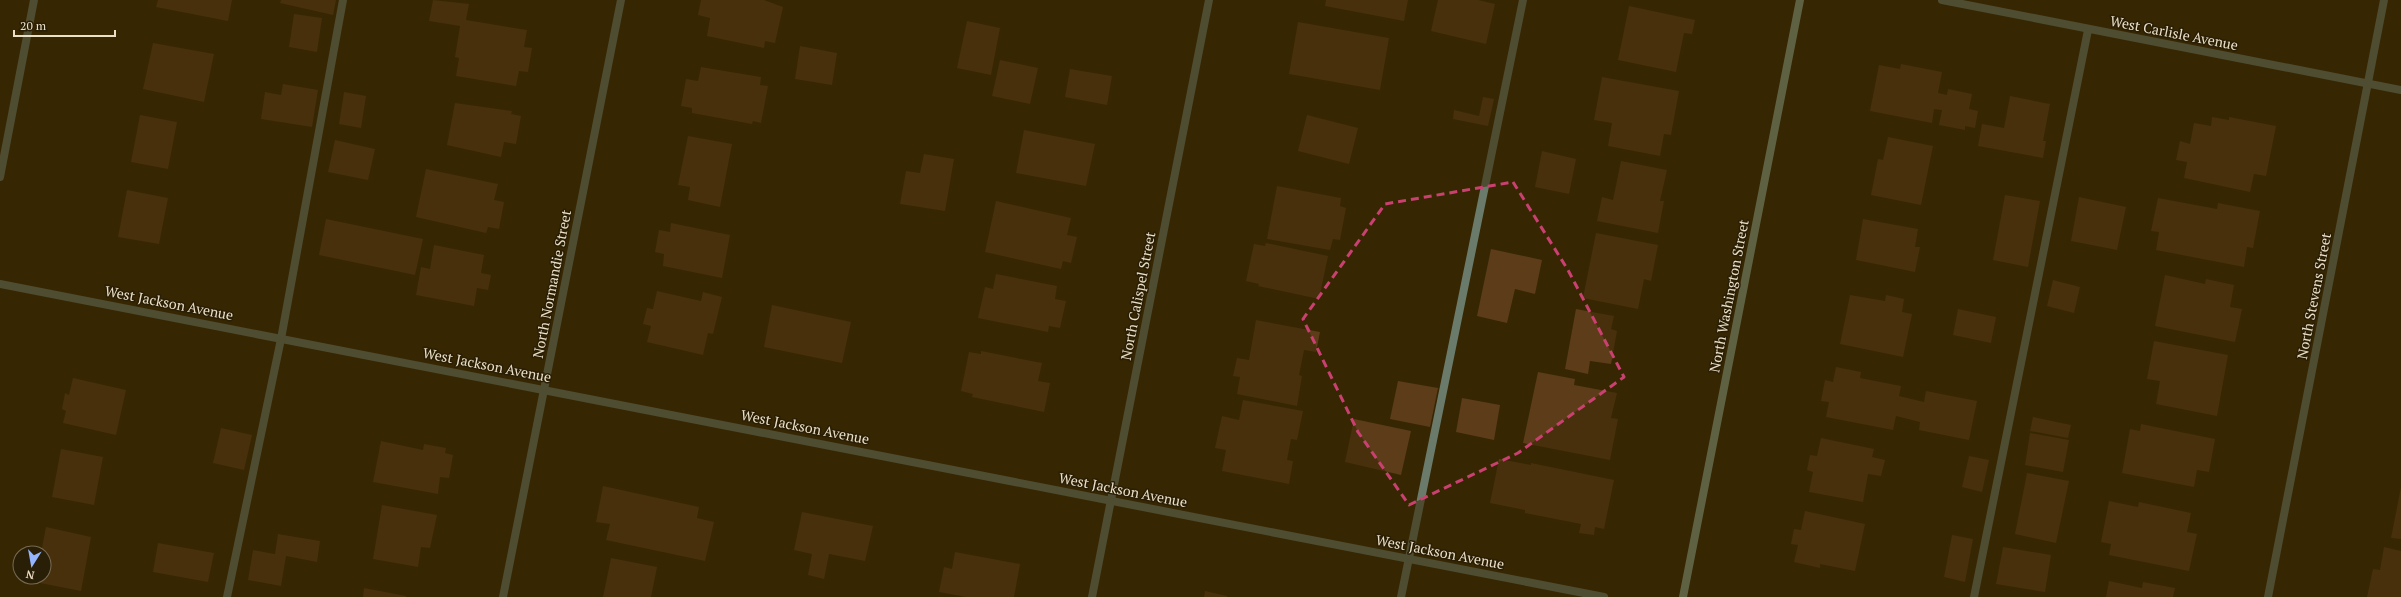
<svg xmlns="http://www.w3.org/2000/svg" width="2401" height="597" viewBox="0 0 2401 597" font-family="'PT Serif',serif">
  <rect width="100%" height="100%" fill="#362702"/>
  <g fill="#5d3c1a">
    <polygon points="158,0 232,0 228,21 156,7"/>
    <polygon points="281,0 336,0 333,15 280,3"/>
    <polygon points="433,0 469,4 466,20 527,30 524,47 532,48 528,72 519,71 516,86 456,76 459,58 455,57 460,26 429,21"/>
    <polygon points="701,0 764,0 783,7 775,43 765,41 764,48 707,36 710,18 698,15"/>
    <polygon points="1326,0 1408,0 1404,21 1325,6"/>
    <polygon points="1438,0 1478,0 1495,4 1486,44 1431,31"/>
    <polygon points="1629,6 1695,20 1692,34 1684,33 1676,72 1618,60"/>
    <polygon points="294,14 322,18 317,52 289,47"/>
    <polygon points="967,21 1000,28 991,75 957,68"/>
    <polygon points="1298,22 1389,38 1380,90 1289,74"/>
    <polygon points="153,43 214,54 204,102 143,89"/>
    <polygon points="800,46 837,53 832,85 795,79"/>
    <polygon points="1000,60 1038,68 1030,104 992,96"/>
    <polygon points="1901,64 1942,72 1938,93 1947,95 1948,89 1972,94 1969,109 1978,111 1975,128 1965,126 1965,130 1939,125 1942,110 1934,109 1932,123 1870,111 1879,65 1900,69"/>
    <polygon points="701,67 761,77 760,85 768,86 761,123 753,121 752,124 692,113 692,108 681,106 686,79 698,81"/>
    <polygon points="1070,69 1112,76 1107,105 1065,97"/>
    <polygon points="1602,77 1679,91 1671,135 1664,134 1660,156 1608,146 1612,123 1594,120"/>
    <polygon points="283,84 318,90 312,127 261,119 265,92 281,95"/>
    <polygon points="344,92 366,96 361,128 339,124"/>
    <polygon points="2010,96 2050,104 2043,141 2046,141 2043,158 1978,146 1982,124 2004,128"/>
    <polygon points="1483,97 1494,99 1488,126 1453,119 1454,110 1479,116"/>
    <polygon points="455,103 512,111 511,114 521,116 516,144 504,142 501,157 447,145"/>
    <polygon points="140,115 177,122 168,169 131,162"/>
    <polygon points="1307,115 1358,128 1349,164 1298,151"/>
    <polygon points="2212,117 2229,120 2229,117 2276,126 2266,176 2254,174 2250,192 2184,178 2187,162 2176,160 2180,141 2190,144 2194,123 2211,126"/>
    <polygon points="1024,130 1095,144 1086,186 1016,173"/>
    <polygon points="688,136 732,144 720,207 688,200 690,187 678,185"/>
    <polygon points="1888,137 1933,146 1921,205 1871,195 1878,159 1883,160"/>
    <polygon points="335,140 375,149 368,180 328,172"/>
    <polygon points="1542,151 1576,159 1569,194 1535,187"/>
    <polygon points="924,154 954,159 945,211 900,204 906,171 920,173"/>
    <polygon points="1621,161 1667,170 1660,201 1664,201 1658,233 1597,221 1602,197 1613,200"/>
    <polygon points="426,169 498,184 494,200 504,202 499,229 488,227 486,233 416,217"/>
    <polygon points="1277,186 1341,198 1340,206 1346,208 1340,240 1333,239 1330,250 1267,239"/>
    <polygon points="127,190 168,198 159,244 118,237"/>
    <polygon points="2005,195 2040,201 2028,267 1993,260"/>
    <polygon points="2079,197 2126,207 2117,250 2071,241"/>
    <polygon points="2158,198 2217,209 2218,203 2260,211 2253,248 2247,247 2244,267 2156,250 2159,232 2151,231"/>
    <polygon points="996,201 1071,218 1067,235 1077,237 1071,263 1063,261 1061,269 985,252"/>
    <polygon points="326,219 423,239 415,275 319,255"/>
    <polygon points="1863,219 1918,229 1915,247 1920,247 1915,272 1856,260"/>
    <polygon points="671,223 730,235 722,278 663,266 664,254 655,252 659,230 670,232"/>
    <polygon points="1596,233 1658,245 1651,281 1644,279 1638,309 1583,298"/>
    <polygon points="1266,243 1328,256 1319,299 1258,286 1259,284 1246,281 1254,244 1265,246"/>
    <polygon points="434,245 484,255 481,273 491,275 488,290 477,288 474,306 416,295 421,267 430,269"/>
    <polygon points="1491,249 1542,260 1535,294 1515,289 1507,323 1477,316"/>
    <polygon points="996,274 1057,286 1055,299 1066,301 1060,328 1049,326 1048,332 978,318 985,287 993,289"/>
    <polygon points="2165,275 2205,284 2206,279 2234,285 2230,307 2242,309 2235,342 2155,326"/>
    <polygon points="2053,280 2080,287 2074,313 2047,306"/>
    <polygon points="657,291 701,301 703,292 722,297 713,334 708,333 703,355 647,342 651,326 643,324 647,308 653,309"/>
    <polygon points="1850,295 1885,301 1886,295 1904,299 1902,312 1912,314 1903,357 1840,344"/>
    <polygon points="772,305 851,322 842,363 764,347"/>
    <polygon points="1576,309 1614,316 1611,329 1617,331 1611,364 1590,361 1588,374 1565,369"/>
    <polygon points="1958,309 1996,317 1991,343 1953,335"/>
    <polygon points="1256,320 1320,332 1316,352 1304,350 1299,375 1302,376 1297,406 1237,394 1240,377 1233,376 1237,358 1249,360"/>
    <polygon points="2154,341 2228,355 2217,416 2156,404 2160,381 2147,379"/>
    <polygon points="981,351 1042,363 1038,381 1050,383 1044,412 972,397 973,394 961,391 969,352 981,354"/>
    <polygon points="1836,367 1861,372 1860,378 1901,386 1899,396 1924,402 1926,391 1977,401 1969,440 1919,430 1920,422 1896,416 1893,430 1826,417 1829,402 1821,401 1825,380 1833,382"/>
    <polygon points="1538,372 1575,379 1574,385 1617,393 1611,418 1618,419 1610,460 1523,443"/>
    <polygon points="73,378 126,390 116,435 63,423 66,411 62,409 65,393 69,395"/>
    <polygon points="1398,381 1438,388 1430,427 1390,419"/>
    <polygon points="1462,398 1500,405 1494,440 1456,432"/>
    <polygon points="1243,400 1303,411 1297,440 1291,439 1287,460 1293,461 1289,484 1222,471 1226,450 1215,448 1222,416 1239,420"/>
    <polygon points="2033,417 2071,425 2068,438 2030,431"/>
    <polygon points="1354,419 1411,431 1401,475 1345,462"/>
    <polygon points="2141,424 2215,439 2209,472 2197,470 2194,487 2122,473 2130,429 2140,431"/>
    <polygon points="221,428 252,435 244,470 213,463"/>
    <polygon points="2030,433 2069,440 2063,472 2025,465"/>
    <polygon points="1821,438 1874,449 1872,457 1885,460 1881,476 1868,474 1863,502 1809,492 1813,472 1807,470 1810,455 1817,456"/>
    <polygon points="381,441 423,450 424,444 446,448 445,453 453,455 449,478 440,477 438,494 373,482"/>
    <polygon points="61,449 103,457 94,505 52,497"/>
    <polygon points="1969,456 1989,460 1982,492 1962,487"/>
    <polygon points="1499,459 1531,465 1531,463 1614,480 1604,529 1595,527 1594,535 1579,533 1581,524 1525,513 1525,510 1490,503"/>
    <polygon points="2027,473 2069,481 2056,543 2015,534"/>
    <polygon points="603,486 699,507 697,518 714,522 705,561 606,540 610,524 596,522"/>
    <polygon points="2401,487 2401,539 2391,538"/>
    <polygon points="2109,501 2138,507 2139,502 2191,513 2187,532 2197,534 2189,571 2109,555 2111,544 2101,542"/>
    <polygon points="382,505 437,515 430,548 421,547 418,567 373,559"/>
    <polygon points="1805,511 1865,524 1855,571 1820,564 1820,568 1794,562 1798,545 1791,544 1794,529 1801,530"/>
    <polygon points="802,512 873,526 865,561 829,554 824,579 808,575 812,554 794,550"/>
    <polygon points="46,527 91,537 81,591 35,582 36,577 44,577 44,553 41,553"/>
    <polygon points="278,534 320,541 317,562 286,556 281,586 248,580 253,550 275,554"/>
    <polygon points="1952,535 1973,539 1965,582 1944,577"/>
    <polygon points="158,543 214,553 208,582 153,572"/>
    <polygon points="2003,547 2051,555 2045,592 1996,584"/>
    <polygon points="2384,547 2401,551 2401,597 2367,597 2373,569 2380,570"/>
    <polygon points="955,552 1020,564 1014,597 966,597 939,592 944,567 952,569"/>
    <polygon points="611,558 657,567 651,597 603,597"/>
    <polygon points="2109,581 2142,588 2143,582 2175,588 2173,597 2106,597"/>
    <polygon points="364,588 406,596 406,597 363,597"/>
    <polygon points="1205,591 1227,596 1227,597 1204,597"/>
  </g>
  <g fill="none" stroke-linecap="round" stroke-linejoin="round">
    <g stroke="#6b7b6b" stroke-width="8">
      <polyline points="227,597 281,339 343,0"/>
      <polyline points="1401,597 1523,0"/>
      <polyline points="1974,597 2088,30"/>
    </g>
    <g stroke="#6b7b6b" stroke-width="8">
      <polyline points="1942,0 2401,90"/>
      <polyline points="0,177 34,0"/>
      <polyline points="0,284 1604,597"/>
      <polyline points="503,597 621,0"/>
      <polyline points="1092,597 1209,0"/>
      <polyline points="2268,597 2384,0"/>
    </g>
    <polyline stroke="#90aa90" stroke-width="8" points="1683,597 1800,0"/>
  </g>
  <path d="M0 0H2401V597H0ZM1513,182L1568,270L1624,377L1518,453L1409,505L1358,432L1303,319L1385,204Z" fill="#362702" fill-opacity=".55" fill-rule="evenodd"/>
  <path fill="none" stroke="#ca4071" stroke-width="3" stroke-dasharray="8 5" stroke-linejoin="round" d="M1513,182L1568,270L1624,377L1518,453L1409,505L1358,432L1303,319L1385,204Z"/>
  <g text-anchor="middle" stroke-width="3" stroke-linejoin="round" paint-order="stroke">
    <g font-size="14" fill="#ebdfc7" stroke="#291e06">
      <text transform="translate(2174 33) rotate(11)" y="5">West Carlisle Avenue</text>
      <text transform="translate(552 284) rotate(-79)" y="5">North Normandie Street</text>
      <text transform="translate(1138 296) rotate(-79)" y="5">North Calispel Street</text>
      <text transform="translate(1729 296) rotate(-79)" y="5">North Washington Street</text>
      <text transform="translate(2314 296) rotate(-79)" y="5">North Stevens Street</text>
      <text transform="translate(169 303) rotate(11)" y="5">West Jackson Avenue</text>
      <text transform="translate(487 365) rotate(11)" y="5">West Jackson Avenue</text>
      <text transform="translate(805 427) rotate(11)" y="5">West Jackson Avenue</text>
      <text transform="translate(1123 490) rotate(11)" y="5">West Jackson Avenue</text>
      <text transform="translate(1440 552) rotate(11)" y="5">West Jackson Avenue</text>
    </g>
  </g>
  <g transform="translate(32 565) rotate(191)"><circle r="19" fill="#291e06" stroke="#776b53"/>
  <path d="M0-3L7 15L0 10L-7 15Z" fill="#95b6fd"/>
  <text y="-6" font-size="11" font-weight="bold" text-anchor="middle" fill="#ebdfc7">N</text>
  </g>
  <path d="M14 30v6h101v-6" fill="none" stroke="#ebdfc7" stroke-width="2"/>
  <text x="20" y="30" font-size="12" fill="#ebdfc7" stroke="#291e06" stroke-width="3" paint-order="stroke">20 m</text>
</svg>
